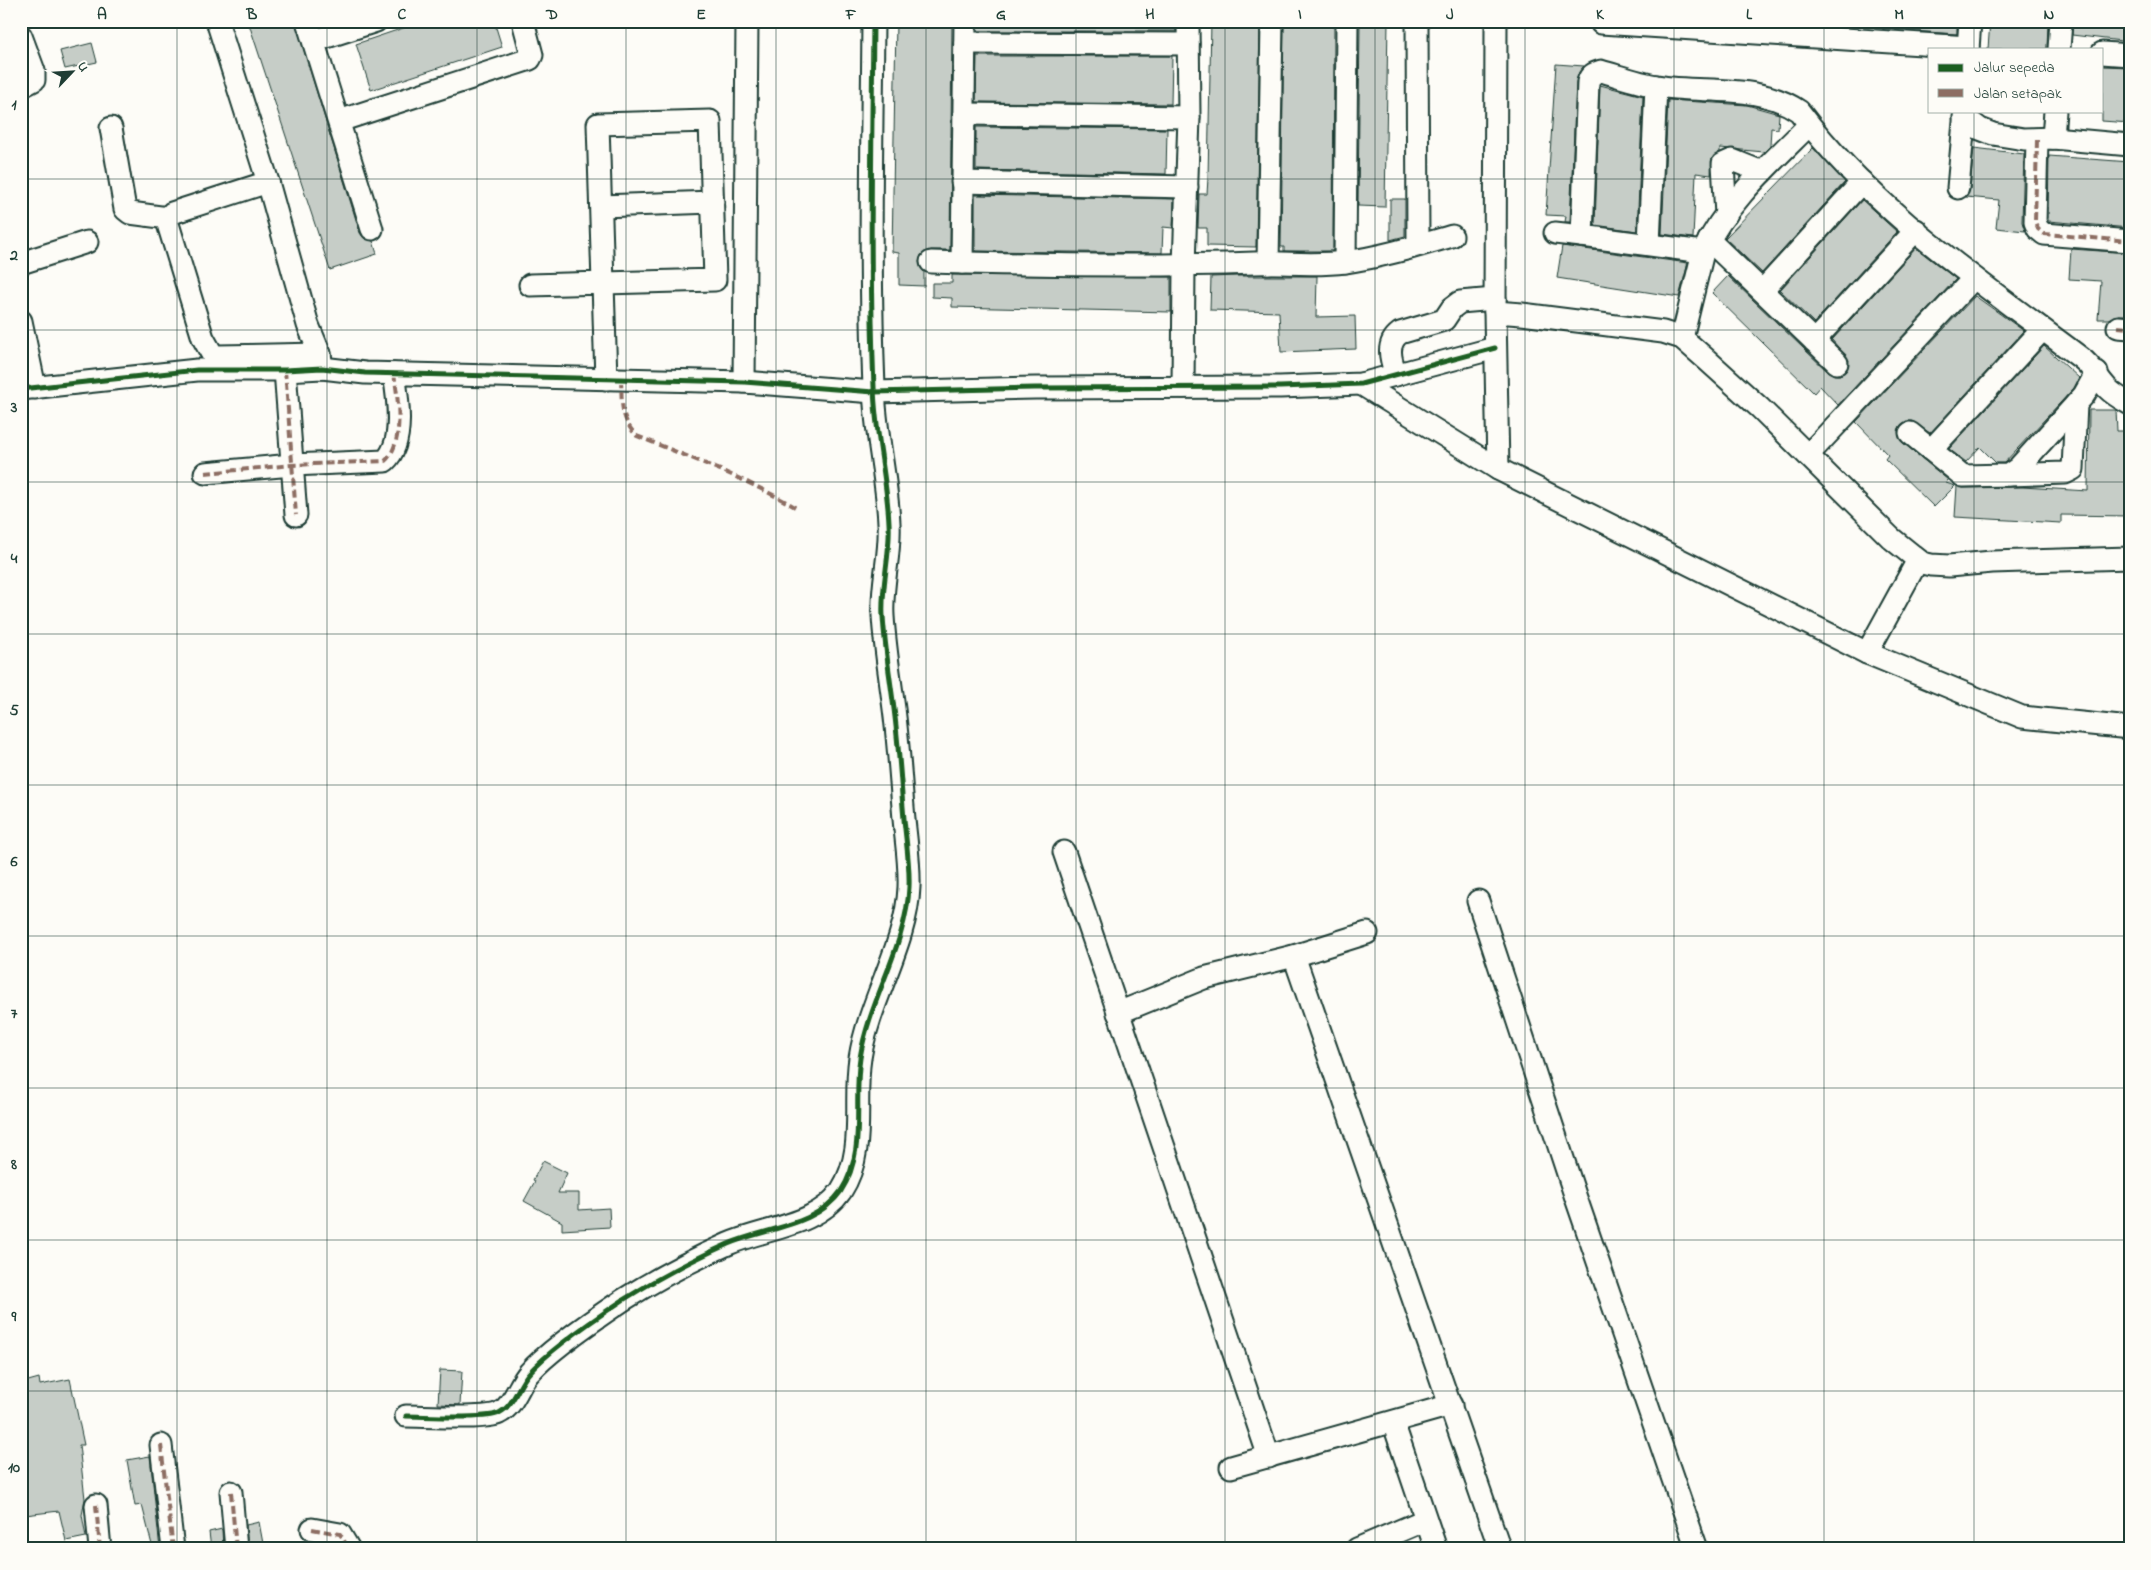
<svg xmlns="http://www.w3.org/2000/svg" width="2151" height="1570" viewBox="0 0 2151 1570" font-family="'Indie Flower',sans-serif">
  <rect width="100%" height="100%" fill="#fdfcf7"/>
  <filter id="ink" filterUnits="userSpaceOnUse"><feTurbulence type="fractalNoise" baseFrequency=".02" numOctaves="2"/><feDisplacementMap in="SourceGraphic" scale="10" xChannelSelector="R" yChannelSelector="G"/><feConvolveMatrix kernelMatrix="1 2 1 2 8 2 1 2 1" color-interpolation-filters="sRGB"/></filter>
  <g filter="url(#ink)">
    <g fill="#c6cdc7" stroke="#1f3d34">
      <polygon points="248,21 295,21 360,233 364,238 373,241 377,254 330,270"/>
      <polygon points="424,21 494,21 502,47 371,90 356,44"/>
      <polygon points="896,21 952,21 950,250 931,250 921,255 919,262 924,272 924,286 899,285 899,253 892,252"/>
      <polygon points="978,21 1176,21 1176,31 977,31"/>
      <polygon points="1211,21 1260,21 1256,247 1207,246 1207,228 1198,228 1199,194 1207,194 1208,178"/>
      <polygon points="1284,21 1334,21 1333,251 1284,251 1284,247 1281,247"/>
      <polygon points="1360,21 1388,21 1385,207 1358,206"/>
      <polygon points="1883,21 1957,21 1957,34 1883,29"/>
      <polygon points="1990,21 2048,21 2047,49 1988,49"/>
      <polygon points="2073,21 2130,21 2130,42 2072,35"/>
      <polygon points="92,43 97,62 65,69 60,51"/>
      <polygon points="977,56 1172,56 1171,104 976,102"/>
      <polygon points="1556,64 1584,66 1579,72 1576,82 1570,222 1565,222 1566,216 1546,215"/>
      <polygon points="2102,66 2130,67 2130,123 2102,121"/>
      <polygon points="1600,85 1643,96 1637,231 1595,225"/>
      <polygon points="1668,100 1747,105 1779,114 1778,129 1771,128 1770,146 1764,152 1720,148 1720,152 1712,158 1711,175 1696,173 1693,238 1662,234"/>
      <polygon points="976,127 1167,129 1166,174 976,170"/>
      <polygon points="1813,148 1845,182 1762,273 1725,238"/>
      <polygon points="1974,148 2024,154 2022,222 2025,231 1996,228 1999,200 1966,197 1970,189"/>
      <polygon points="2049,156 2130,162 2130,228 2048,221"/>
      <polygon points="975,195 1174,199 1173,228 1163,227 1162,253 975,251"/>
      <polygon points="1390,199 1405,199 1405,236 1390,240"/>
      <polygon points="1862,200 1897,232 1814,323 1780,290"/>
      <polygon points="1562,246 1688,263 1679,297 1557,278"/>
      <polygon points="1916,248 1956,279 1838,405 1820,386 1814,393 1712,293 1728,276 1828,372 1834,375 1840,375 1846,371 1849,360 1832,340"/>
      <polygon points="2071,249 2130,253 2130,315 2119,315 2108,319 2098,319 2101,281 2069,279"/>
      <polygon points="952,275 1171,277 1171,312 952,307 952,298 932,297 932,283 952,283"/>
      <polygon points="1237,276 1317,276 1316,317 1355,316 1356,349 1281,352 1279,312 1210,310 1211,277"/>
      <polygon points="1975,296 2024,331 1930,433 1912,421 1906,421 1900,426 1898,432 1902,442 1948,480 1946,483 1955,486 1934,507 1885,459 1888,455 1856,422"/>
      <polygon points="2044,346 2079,378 2074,388 2004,463 1996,463 1980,447 1966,462 1949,449"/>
      <polygon points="2089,410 2116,410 2117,431 2130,431 2130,516 2061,515 2061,523 1955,517 1957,486 1963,488 2022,487 2088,491"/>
      <polygon points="543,1161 567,1173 558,1193 579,1193 579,1210 609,1208 610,1227 562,1230 562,1222 524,1201 535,1181 533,1180"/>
      <polygon points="440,1370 462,1371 460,1405 438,1404"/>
      <polygon points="39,1378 40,1385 70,1379 84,1445 79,1445 85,1499 82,1515 86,1537 66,1541 59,1511 25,1515 21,1481 21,1383"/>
      <polygon points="150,1456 160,1549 153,1549 142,1505 135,1506 127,1460"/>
      <polygon points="259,1522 264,1549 248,1549 246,1525"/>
      <polygon points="222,1529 223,1549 211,1549 209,1532"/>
    </g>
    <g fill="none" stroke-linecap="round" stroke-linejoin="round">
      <defs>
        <g id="minor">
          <polyline points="217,21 268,182 308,325 320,354 322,368"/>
          <polyline points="307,21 372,229"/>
          <polyline points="1417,21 1418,245"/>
          <polyline points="1496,21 1495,312 1498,469"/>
          <polyline points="1601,23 1968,47"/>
          <polyline points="21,36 34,71 34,80 21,87"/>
          <polyline points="314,41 376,21"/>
          <polyline points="965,43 1188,44"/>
          <polyline points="1968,49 1970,21"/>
          <polyline points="2059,49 2061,21"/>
          <polyline points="2102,53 2130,55"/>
          <polyline points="964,114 1189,117"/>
          <polyline points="1964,117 1980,129 1993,134 2024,139 2053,138 2130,145"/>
          <polyline points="339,121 530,59 532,55 523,21"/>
          <polyline points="111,128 125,209 130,213 168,218"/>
          <polyline points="2053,138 2055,111"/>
          <polyline points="2037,140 2035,222 2038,229 2044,234 2130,241"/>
          <polyline points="268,182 172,213 168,218 168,224 203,338 212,354 218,356 320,354"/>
          <polyline points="962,182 1187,187"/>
          <polyline points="1958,188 1965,111"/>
          <polyline points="601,206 713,202"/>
          <polyline points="1726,215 1723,164 1732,160 1762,172"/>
          <polyline points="1555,233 1582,236"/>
          <polyline points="1709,240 1837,363"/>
          <polyline points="1649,244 1656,86"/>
          <path d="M1703,252L1582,236L1588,82C1590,75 1594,73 1601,71C1619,76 1638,83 1657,86C1704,94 1758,83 1799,111C1875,212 1982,283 2081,358C2093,367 2098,379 2108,389C2114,395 2123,400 2130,404"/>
          <path d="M931,262C1039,265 1147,267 1254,263C1284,262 1315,266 1345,262C1382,257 1417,246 1452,236"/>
          <polyline points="1345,262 1347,21"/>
          <polyline points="21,263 87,242"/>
          <polyline points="962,263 965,21"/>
          <polyline points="1268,263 1272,21"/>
          <polyline points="530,285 715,280 710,121 598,124 606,379"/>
          <polyline points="1763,290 1862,182"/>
          <polyline points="1495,312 1522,314 1663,332 1682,338 1707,360 1760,408 1891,538 1922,563 1931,565 1949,566 1992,562 2130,558"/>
          <polyline points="21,321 35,388"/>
          <polyline points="2118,327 2130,328"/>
          <path d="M1682,338L1703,252C1726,203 1771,163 1809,125"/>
          <polyline points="1814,341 1916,230"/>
          <polyline points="285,370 296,515"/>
          <path d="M1396,375C1391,360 1385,344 1400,333L1444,320L1452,308L1460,302L1495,299"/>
          <polyline points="744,382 747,21"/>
          <polyline points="1361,384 1498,469 1867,653 2022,717 2130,728"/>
          <polyline points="1183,387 1184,266 1189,117 1188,21"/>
          <polyline points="21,389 197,370 285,370 322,368 365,373 744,382 874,392 1035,388 1280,387 1361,384 1495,348"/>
          <polyline points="1910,433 1963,476 2008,475 2018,468 2076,404 2084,395 2097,372"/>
          <polyline points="1931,450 2042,330"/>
          <polyline points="1808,455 1974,278"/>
          <path d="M205,473L292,465L385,461C405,443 398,398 394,374"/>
          <polyline points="2008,475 2065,473 2073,469 2076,404"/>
          <polyline points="1867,653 1918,560"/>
          <polyline points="1064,852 1269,1457"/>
          <polyline points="1478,901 1576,1198 1697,1549"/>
          <polyline points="1294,956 1500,1549"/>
          <polyline points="1118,1013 1204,978 1294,956 1367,933"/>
          <path d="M406,1416C425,1416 485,1420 499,1413C514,1406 518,1385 529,1373C550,1349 596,1318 623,1300C656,1279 692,1260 728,1244C765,1228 817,1226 841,1191C867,1151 853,1102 860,1058C869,1000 907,944 909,887C910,865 906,841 904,819C901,785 899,751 895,717C891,683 885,650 883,616C881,585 891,554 889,523C887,477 875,433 874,387C869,265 872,143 873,21"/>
          <polyline points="1393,1422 1436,1549"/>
          <polyline points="161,1445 173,1549"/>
          <polyline points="1231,1467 1451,1405"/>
          <polyline points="231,1492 236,1549"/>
          <polyline points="96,1505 100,1549"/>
          <polyline points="312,1529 340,1534 349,1549"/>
          <polyline points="1357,1549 1425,1520"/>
        </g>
      </defs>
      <use href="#minor" stroke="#1f3d34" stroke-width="25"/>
      <use href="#minor" stroke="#fdfcf7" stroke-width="21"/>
      <g stroke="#8d6e63" stroke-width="4" stroke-dasharray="8 4" stroke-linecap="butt">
        <polyline points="2037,140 2035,222 2038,229 2044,234 2130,241"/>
        <polyline points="2118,327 2130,328"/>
        <polyline points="285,370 296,515"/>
        <path d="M621,379C622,403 620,419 637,436C691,458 745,478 795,507"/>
        <path d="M205,473L292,465L385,461C405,443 398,398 394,374"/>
        <polyline points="161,1445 173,1549"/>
        <polyline points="231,1492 236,1549"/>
        <polyline points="96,1505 100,1549"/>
        <polyline points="312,1529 340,1534 349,1549"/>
      </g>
      <defs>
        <g id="cycleway">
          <polyline points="21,389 197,370 285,370 322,368 365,373 744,382 874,392 1035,388 1280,387 1361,384 1495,348"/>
          <path d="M406,1416C425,1416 485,1420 499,1413C514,1406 518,1385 529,1373C550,1349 596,1318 623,1300C656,1279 692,1260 728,1244C765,1228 817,1226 841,1191C867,1151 853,1102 860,1058C869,1000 907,944 909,887C910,865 906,841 904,819C901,785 899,751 895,717C891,683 885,650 883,616C881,585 891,554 889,523C887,477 875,433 874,387C869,265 872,143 873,21"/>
        </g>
      </defs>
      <use href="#cycleway" stroke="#fdfcf7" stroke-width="8"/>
      <use href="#cycleway" stroke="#1b5e20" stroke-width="5"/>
    </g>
  </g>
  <path fill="none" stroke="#1f3d34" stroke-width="1" stroke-opacity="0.55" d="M177,21V1549M327,21V1549M477,21V1549M626,21V1549M776,21V1549M926,21V1549M1076,21V1549M1225,21V1549M1375,21V1549M1525,21V1549M1674,21V1549M1824,21V1549M1974,21V49M1974,111V1549M21,179H2130M21,330H2130M21,482H2130M21,634H2130M21,785H2130M21,936H2130M21,1088H2130M21,1240H2130M21,1391H2130"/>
  <rect width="2151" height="1570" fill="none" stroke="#fdfcf7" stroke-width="55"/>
  <rect x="1928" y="48" width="175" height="65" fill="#fdfcf7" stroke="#a4b0a9"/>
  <rect x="1938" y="64" width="25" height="8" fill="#1b5e20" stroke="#a4b0a9"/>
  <text x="1974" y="72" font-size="15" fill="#1f3d34">Jalur sepeda</text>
  <rect x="1938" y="89" width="25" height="8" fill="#8d6e63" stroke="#a4b0a9"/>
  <text x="1974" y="98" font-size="15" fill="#1f3d34">Jalan setapak</text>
  <g transform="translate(72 72) rotate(65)" stroke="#fdfcf7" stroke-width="4" paint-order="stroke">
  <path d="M0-4L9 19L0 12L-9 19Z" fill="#1f3d34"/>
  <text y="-8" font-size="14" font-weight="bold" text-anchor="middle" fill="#1f3d34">U</text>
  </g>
  <rect x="28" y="28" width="2096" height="1514" fill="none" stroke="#1f3d34" stroke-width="2"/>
  <g font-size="16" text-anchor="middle" font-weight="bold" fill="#1f3d34">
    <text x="102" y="19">A</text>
    <text x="252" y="19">B</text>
    <text x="402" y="19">C</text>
    <text x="552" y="19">D</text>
    <text x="701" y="19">E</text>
    <text x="851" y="19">F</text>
    <text x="1001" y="19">G</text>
    <text x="1150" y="19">H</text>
    <text x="1300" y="19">I</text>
    <text x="1450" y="19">J</text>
    <text x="1600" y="19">K</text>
    <text x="1749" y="19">L</text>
    <text x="1899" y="19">M</text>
    <text x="2049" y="19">N</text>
    <text x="14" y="109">1</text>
    <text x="14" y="260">2</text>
    <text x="14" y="412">3</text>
    <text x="14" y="563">4</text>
    <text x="14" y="715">5</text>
    <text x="14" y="866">6</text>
    <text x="14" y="1018">7</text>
    <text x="14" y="1169">8</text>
    <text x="14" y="1321">9</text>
    <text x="14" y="1472">10</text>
  </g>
</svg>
